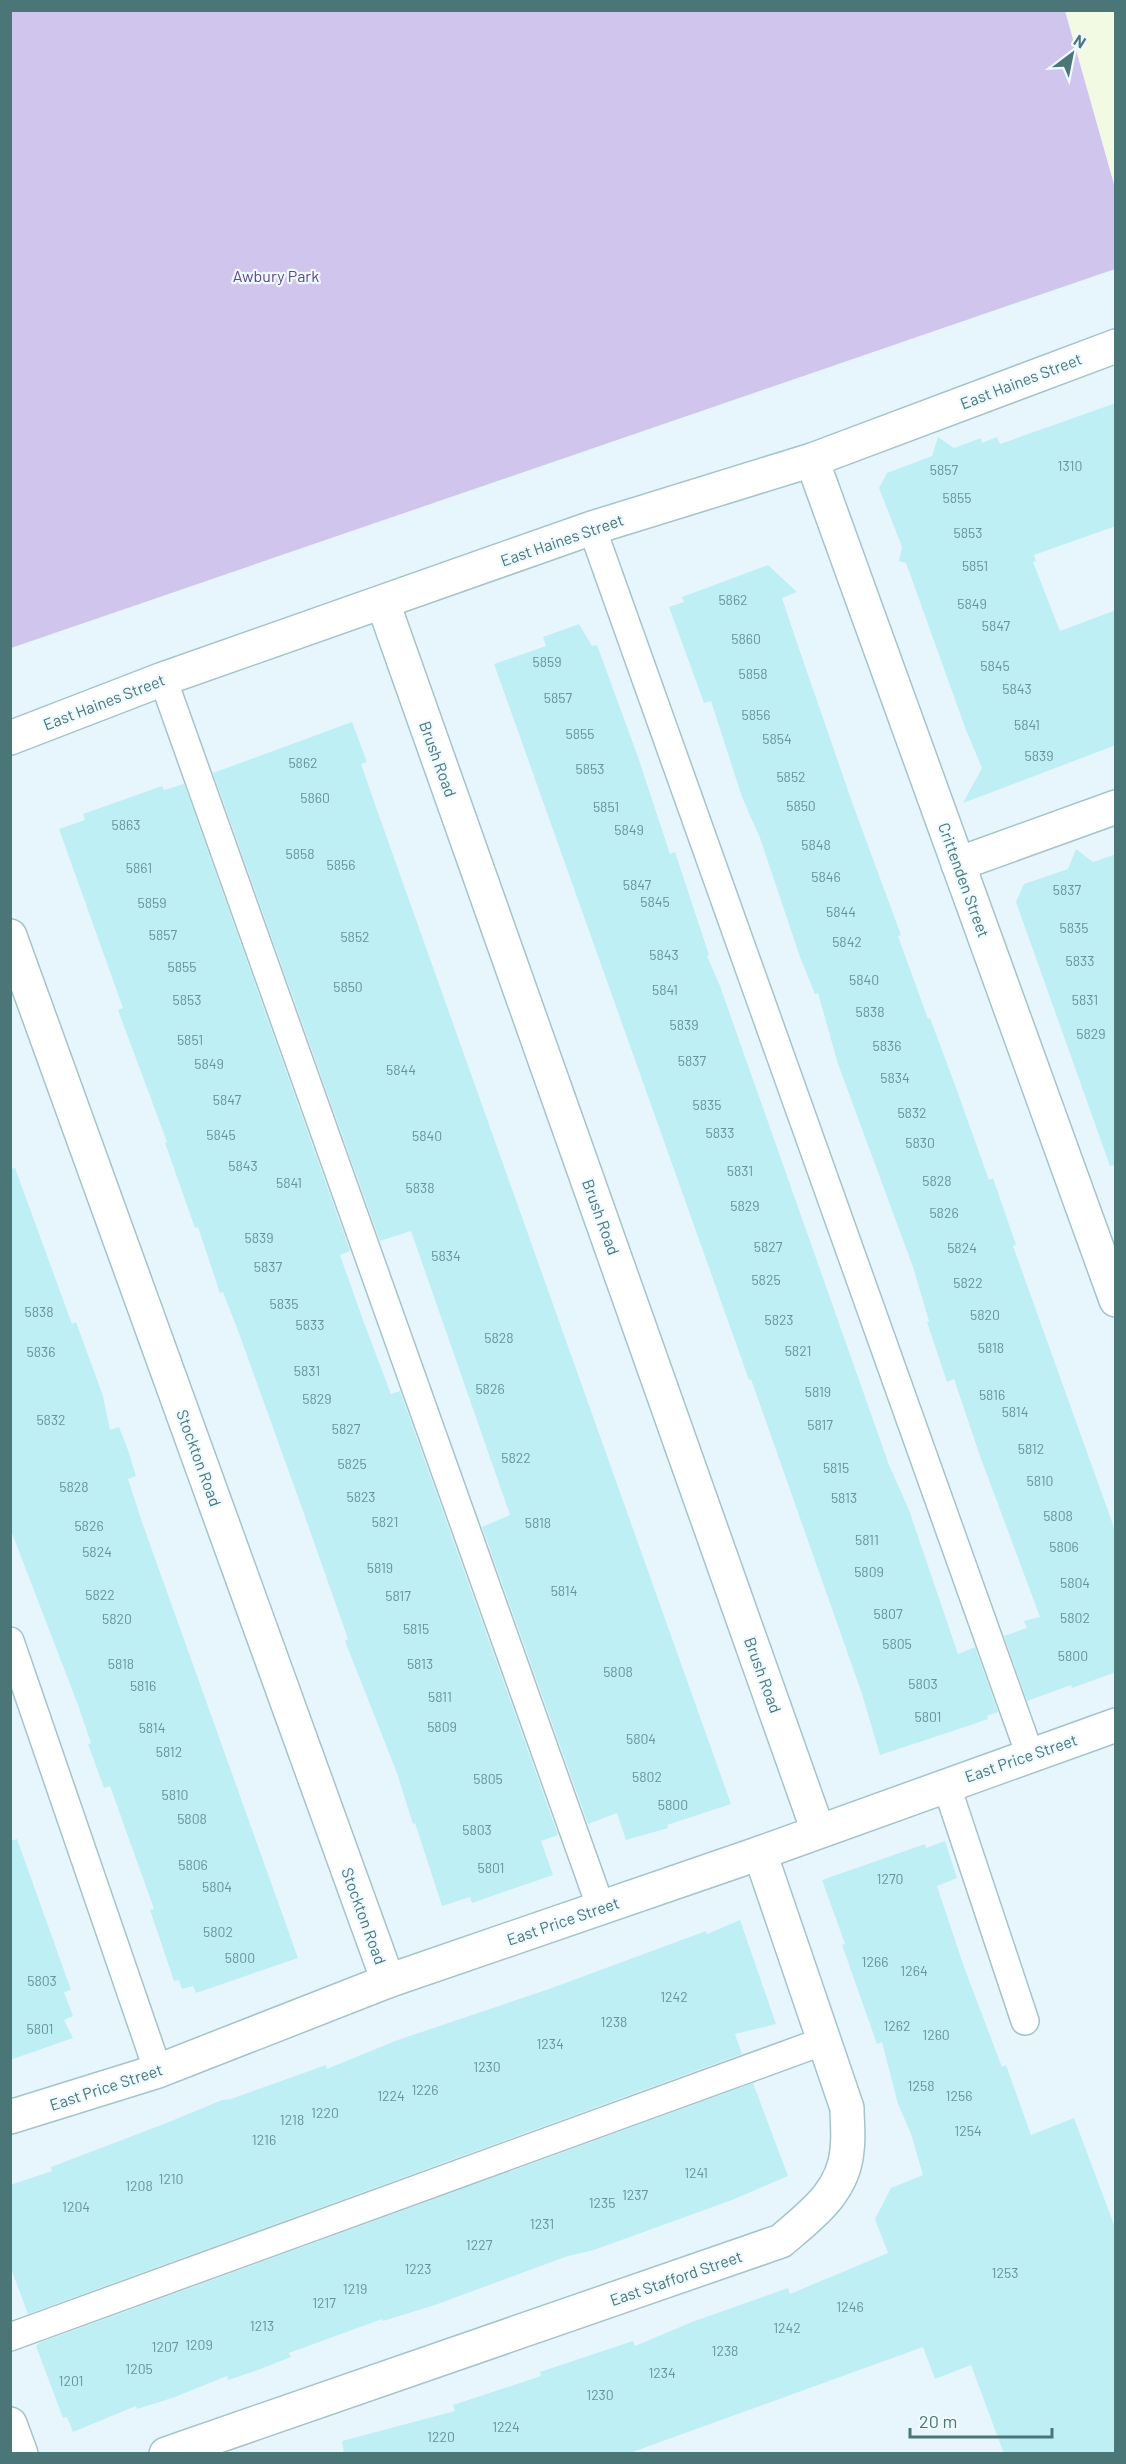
<svg xmlns="http://www.w3.org/2000/svg" width="1126" height="2464" viewBox="0 0 1126 2464" font-family="Barlow,sans-serif">
  <rect width="100%" height="100%" fill="#e7f6fd"/>
  <polygon fill="#f3fae4" points="1065,11 1115,11 1115,188"/>
  <polygon fill="#d0c5ec" points="10,11 1065,11 1115,188 1115,269 11,648"/>
  <g fill="#beeff4">
    <polygon points="1116,403 1116,526 1034,555 1036,561 1033,562 1060,631 1116,610 1116,745 963,803 982,768 966,730 906,563 899,561 902,547 879,488 887,473 932,456 938,437 954,448 981,438 982,443 997,437 1000,444"/>
    <polygon points="768,565 797,592 782,598 796,640 852,802 901,935 898,936 928,1019 930,1018 955,1085 989,1180 993,1178 1016,1245 1013,1246 1116,1533 1116,1672 1072,1688 1071,1685 1027,1701 1004,1636 1027,1628 1024,1621 1040,1617 980,1456 954,1379 947,1382 927,1322 929,1321 913,1267 838,1064 818,993 815,994 800,957 760,838 742,797 711,701 704,703 669,607 684,602 682,597"/>
    <polygon points="579,624 592,646 597,645 638,757 670,854 675,852 709,955 707,956 720,986 889,1465 909,1510 958,1654 975,1647 998,1712 987,1716 988,1719 968,1726 880,1755 862,1694 751,1379 749,1380 494,664 546,646 543,637"/>
    <polygon points="352,722 367,762 361,764 377,810 731,1804 667,1825 668,1828 626,1840 617,1813 588,1824 482,1527 510,1515 411,1231 380,1241 213,773"/>
    <polygon points="184,784 350,1251 340,1255 363,1320 391,1394 400,1391 558,1835 541,1841 553,1875 472,1903 470,1897 442,1906 415,1823 413,1824 397,1773 345,1641 348,1639 303,1511 240,1336 223,1292 220,1293 198,1227 195,1228 165,1143 167,1142 118,1010 123,1008 59,829 85,820 83,814 162,786 164,790"/>
    <polygon points="1076,849 1093,862 1116,854 1116,1165 1110,1166 1016,902 1024,884 1068,869"/>
    <polygon points="15,1168 72,1324 76,1322 103,1396 110,1430 119,1427 128,1450 136,1476 128,1479 142,1522 298,1958 196,1993 193,1986 182,1989 179,1980 174,1981 150,1910 154,1909 110,1786 104,1788 88,1744 91,1743 78,1705 10,1528 10,1169"/>
    <polygon points="17,1839 71,1990 64,1992 73,2016 64,2020 73,2038 10,2060 10,1841"/>
    <polygon points="945,1841 957,1878 937,1886 964,1967 1002,2067 1006,2065 1031,2135 1074,2118 1116,2230 1116,2454 1004,2454 971,2365 935,2379 923,2347 627,2454 344,2454 342,2441 455,2411 453,2405 541,2376 540,2372 633,2341 635,2346 692,2322 788,2288 790,2294 888,2253 875,2219 891,2188 923,2175 911,2134 898,2104 882,2042 877,2044 842,1945 845,1944 822,1880 925,1844 926,1848"/>
    <polygon points="740,1920 776,2024 735,2034 742,2054 28,2314 10,2266 10,2185 52,2171 51,2167 169,2122 222,2100 231,2099 326,2065 327,2069 395,2041 549,1989 706,1931 707,1934"/>
    <polygon points="753,2083 788,2176 732,2200 594,2250 568,2256 435,2305 383,2321 382,2319 289,2353 291,2357 258,2370 228,2380 227,2376 175,2397 137,2409 136,2406 73,2432 67,2417 63,2418 36,2346 39,2343"/>
  </g>
  <g fill="none" stroke-linecap="round" stroke-linejoin="round">
    <defs>
      <g id="lane">
        <polyline points="592,528 1030,1755"/>
        <polyline points="163,679 601,1908"/>
        <polyline points="10,1641 158,2071"/>
        <polyline points="946,1784 1025,2021"/>
        <polyline points="10,2337 824,2041"/>
      </g>
      <g id="street">
        <polyline points="812,460 1116,1300"/>
        <polyline points="383,603 818,1831"/>
        <polyline points="10,738 163,679 592,528 812,460 1116,346"/>
        <polyline points="958,864 1116,807"/>
        <polyline points="10,936 388,1981"/>
        <polyline points="10,2117 158,2071 388,1981 760,1853 1116,1725"/>
        <polyline points="10,2424 21,2454"/>
        <path d="M166,2454L781,2241C810,2216 844,2192 847,2150C849,2136 847,2122 847,2108L760,1853"/>
      </g>
    </defs>
    <use href="#lane" stroke="#a4c4c9" stroke-width="30"/>
    <use href="#street" stroke="#a4c4c9" stroke-width="36"/>
    <use href="#lane" stroke="#fff" stroke-width="27"/>
    <use href="#street" stroke="#fff" stroke-width="33"/>
  </g>
  <g text-anchor="middle" stroke-width="4.5" stroke-linejoin="round" paint-order="stroke">
    <g font-size="14" fill="#679497">
      <text x="1070" y="471">1310</text>
      <text x="944" y="475">5857</text>
      <text x="957" y="503">5855</text>
      <text x="968" y="538">5853</text>
      <text x="975" y="571">5851</text>
      <text x="733" y="605">5862</text>
      <text x="972" y="609">5849</text>
      <text x="996" y="631">5847</text>
      <text x="746" y="644">5860</text>
      <text x="547" y="667">5859</text>
      <text x="995" y="671">5845</text>
      <text x="753" y="679">5858</text>
      <text x="1017" y="694">5843</text>
      <text x="558" y="703">5857</text>
      <text x="756" y="720">5856</text>
      <text x="1027" y="730">5841</text>
      <text x="580" y="739">5855</text>
      <text x="777" y="744">5854</text>
      <text x="1039" y="761">5839</text>
      <text x="303" y="768">5862</text>
      <text x="590" y="774">5853</text>
      <text x="791" y="782">5852</text>
      <text x="315" y="803">5860</text>
      <text x="801" y="811">5850</text>
      <text x="606" y="812">5851</text>
      <text x="126" y="830">5863</text>
      <text x="629" y="835">5849</text>
      <text x="816" y="850">5848</text>
      <text x="300" y="859">5858</text>
      <text x="341" y="870">5856</text>
      <text x="139" y="873">5861</text>
      <text x="826" y="882">5846</text>
      <text x="637" y="890">5847</text>
      <text x="1067" y="895">5837</text>
      <text x="655" y="907">5845</text>
      <text x="152" y="908">5859</text>
      <text x="841" y="917">5844</text>
      <text x="1074" y="933">5835</text>
      <text x="163" y="940">5857</text>
      <text x="355" y="942">5852</text>
      <text x="847" y="947">5842</text>
      <text x="664" y="960">5843</text>
      <text x="1080" y="966">5833</text>
      <text x="182" y="972">5855</text>
      <text x="864" y="985">5840</text>
      <text x="348" y="992">5850</text>
      <text x="665" y="995">5841</text>
      <text x="187" y="1005">5853</text>
      <text x="1085" y="1005">5831</text>
      <text x="870" y="1017">5838</text>
      <text x="684" y="1030">5839</text>
      <text x="1091" y="1039">5829</text>
      <text x="190" y="1045">5851</text>
      <text x="887" y="1051">5836</text>
      <text x="692" y="1066">5837</text>
      <text x="209" y="1069">5849</text>
      <text x="401" y="1075">5844</text>
      <text x="895" y="1083">5834</text>
      <text x="227" y="1105">5847</text>
      <text x="707" y="1110">5835</text>
      <text x="912" y="1118">5832</text>
      <text x="720" y="1138">5833</text>
      <text x="221" y="1140">5845</text>
      <text x="427" y="1141">5840</text>
      <text x="920" y="1148">5830</text>
      <text x="243" y="1171">5843</text>
      <text x="740" y="1176">5831</text>
      <text x="937" y="1186">5828</text>
      <text x="289" y="1188">5841</text>
      <text x="420" y="1193">5838</text>
      <text x="745" y="1211">5829</text>
      <text x="944" y="1218">5826</text>
      <text x="259" y="1243">5839</text>
      <text x="768" y="1252">5827</text>
      <text x="962" y="1253">5824</text>
      <text x="446" y="1261">5834</text>
      <text x="268" y="1272">5837</text>
      <text x="766" y="1285">5825</text>
      <text x="968" y="1288">5822</text>
      <text x="284" y="1309">5835</text>
      <text x="39" y="1317">5838</text>
      <text x="985" y="1320">5820</text>
      <text x="779" y="1325">5823</text>
      <text x="310" y="1330">5833</text>
      <text x="499" y="1343">5828</text>
      <text x="991" y="1353">5818</text>
      <text x="798" y="1356">5821</text>
      <text x="41" y="1357">5836</text>
      <text x="307" y="1376">5831</text>
      <text x="490" y="1394">5826</text>
      <text x="818" y="1397">5819</text>
      <text x="992" y="1400">5816</text>
      <text x="317" y="1404">5829</text>
      <text x="1015" y="1417">5814</text>
      <text x="51" y="1425">5832</text>
      <text x="820" y="1430">5817</text>
      <text x="346" y="1434">5827</text>
      <text x="1031" y="1454">5812</text>
      <text x="516" y="1463">5822</text>
      <text x="352" y="1469">5825</text>
      <text x="836" y="1473">5815</text>
      <text x="1040" y="1486">5810</text>
      <text x="74" y="1492">5828</text>
      <text x="361" y="1502">5823</text>
      <text x="844" y="1503">5813</text>
      <text x="1058" y="1521">5808</text>
      <text x="385" y="1527">5821</text>
      <text x="538" y="1528">5818</text>
      <text x="89" y="1531">5826</text>
      <text x="867" y="1545">5811</text>
      <text x="1064" y="1552">5806</text>
      <text x="97" y="1557">5824</text>
      <text x="380" y="1573">5819</text>
      <text x="869" y="1577">5809</text>
      <text x="1075" y="1588">5804</text>
      <text x="564" y="1596">5814</text>
      <text x="100" y="1600">5822</text>
      <text x="398" y="1601">5817</text>
      <text x="888" y="1619">5807</text>
      <text x="1075" y="1623">5802</text>
      <text x="117" y="1624">5820</text>
      <text x="416" y="1634">5815</text>
      <text x="897" y="1649">5805</text>
      <text x="1073" y="1661">5800</text>
      <text x="121" y="1669">5818</text>
      <text x="420" y="1669">5813</text>
      <text x="618" y="1677">5808</text>
      <text x="923" y="1689">5803</text>
      <text x="143" y="1691">5816</text>
      <text x="440" y="1702">5811</text>
      <text x="928" y="1722">5801</text>
      <text x="442" y="1732">5809</text>
      <text x="152" y="1733">5814</text>
      <text x="641" y="1744">5804</text>
      <text x="169" y="1757">5812</text>
      <text x="647" y="1782">5802</text>
      <text x="488" y="1784">5805</text>
      <text x="175" y="1800">5810</text>
      <text x="673" y="1810">5800</text>
      <text x="192" y="1824">5808</text>
      <text x="477" y="1835">5803</text>
      <text x="193" y="1870">5806</text>
      <text x="491" y="1873">5801</text>
      <text x="890" y="1884">1270</text>
      <text x="217" y="1892">5804</text>
      <text x="218" y="1937">5802</text>
      <text x="240" y="1963">5800</text>
      <text x="875" y="1967">1266</text>
      <text x="914" y="1976">1264</text>
      <text x="42" y="1986">5803</text>
      <text x="674" y="2002">1242</text>
      <text x="614" y="2027">1238</text>
      <text x="897" y="2031">1262</text>
      <text x="40" y="2034">5801</text>
      <text x="936" y="2040">1260</text>
      <text x="550" y="2049">1234</text>
      <text x="487" y="2072">1230</text>
      <text x="921" y="2091">1258</text>
      <text x="425" y="2095">1226</text>
      <text x="391" y="2101">1224</text>
      <text x="959" y="2101">1256</text>
      <text x="325" y="2118">1220</text>
      <text x="292" y="2125">1218</text>
      <text x="968" y="2136">1254</text>
      <text x="264" y="2145">1216</text>
      <text x="696" y="2178">1241</text>
      <text x="171" y="2184">1210</text>
      <text x="139" y="2191">1208</text>
      <text x="635" y="2200">1237</text>
      <text x="602" y="2208">1235</text>
      <text x="76" y="2212">1204</text>
      <text x="542" y="2229">1231</text>
      <text x="479" y="2250">1227</text>
      <text x="418" y="2274">1223</text>
      <text x="1005" y="2278">1253</text>
      <text x="355" y="2294">1219</text>
      <text x="324" y="2308">1217</text>
      <text x="850" y="2312">1246</text>
      <text x="262" y="2331">1213</text>
      <text x="787" y="2333">1242</text>
      <text x="199" y="2350">1209</text>
      <text x="165" y="2352">1207</text>
      <text x="725" y="2356">1238</text>
      <text x="139" y="2374">1205</text>
      <text x="662" y="2378">1234</text>
      <text x="71" y="2386">1201</text>
      <text x="600" y="2400">1230</text>
      <text x="506" y="2432">1224</text>
      <text x="441" y="2442">1220</text>
    </g>
    <g font-size="16" fill="#62478b" stroke="#eefaff">
      <text x="276" y="282">Awbury Park</text>
    </g>
    <g font-size="16" fill="#4a7678" stroke="#eefaff">
      <text transform="translate(1021 381) rotate(-21)" y="6">East Haines Street</text>
      <text transform="translate(562 540) rotate(-19)" y="6">East Haines Street</text>
      <text transform="translate(104 702) rotate(-21)" y="6">East Haines Street</text>
      <text transform="translate(438 759) rotate(70)" y="6">Brush Road</text>
      <text transform="translate(964 880) rotate(70)" y="6">Crittenden Street</text>
      <text transform="translate(601 1217) rotate(70)" y="6">Brush Road</text>
      <text transform="translate(199 1458) rotate(70)" y="6">Stockton Road</text>
      <text transform="translate(763 1675) rotate(70)" y="6">Brush Road</text>
      <text transform="translate(1021 1758) rotate(-19)" y="6">East Price Street</text>
      <text transform="translate(364 1916) rotate(70)" y="6">Stockton Road</text>
      <text transform="translate(563 1921) rotate(-19)" y="6">East Price Street</text>
      <text transform="translate(106 2087) rotate(-18)" y="6">East Price Street</text>
      <text transform="translate(676 2278) rotate(-19)" y="6">East Stafford Street</text>
    </g>
  </g>
  <rect width="1126" height="2464" fill="none" stroke="#4a7678" stroke-width="24"/>
  <g transform="translate(1072 54) rotate(32)" stroke="#eefaff" stroke-width="4.5" paint-order="stroke">
  <path d="M0-4.5L10 22L0 15L-10 22Z" fill="#4a7678"/>
  <text y="-9" font-size="16" font-weight="bold" text-anchor="middle" fill="#4a7678">N</text>
  </g>
  <path d="M910 2428v9h142v-9" fill="none" stroke="#4a7678" stroke-width="3"/>
  <text x="919" y="2428" font-size="18" fill="#4a7678" stroke="#eefaff" stroke-width="4.5" paint-order="stroke">20 m</text>
</svg>
